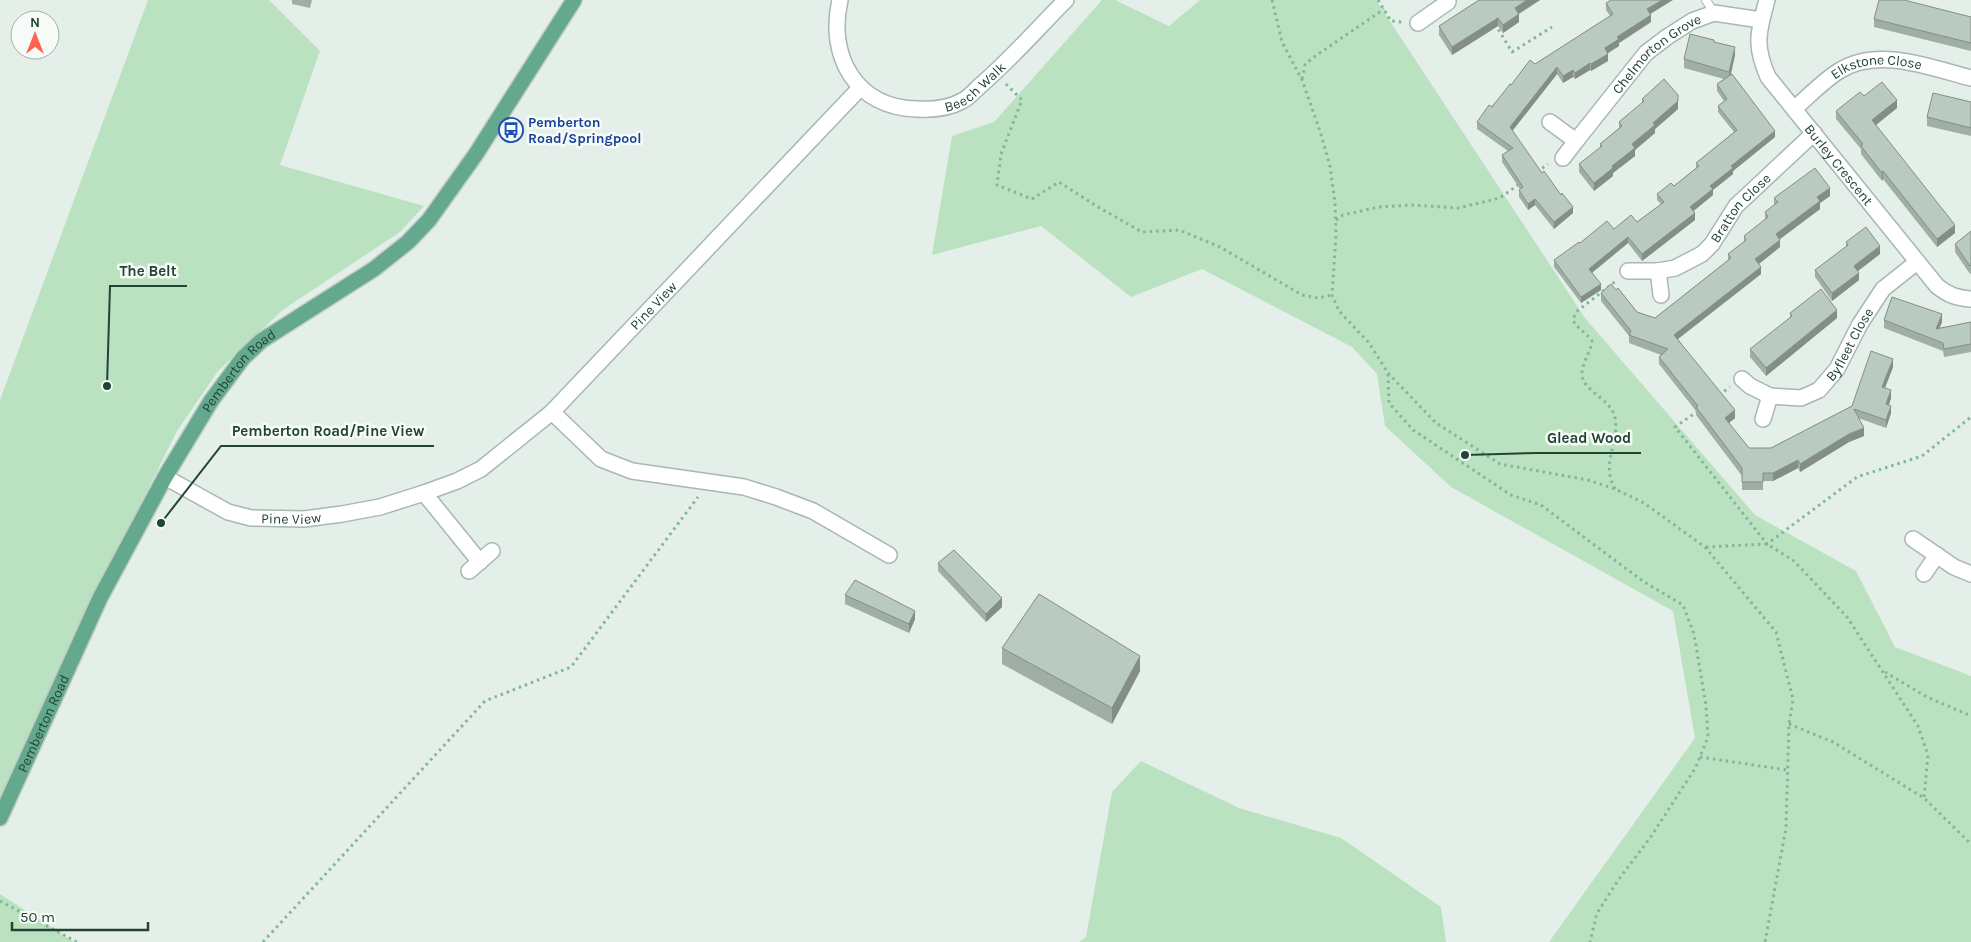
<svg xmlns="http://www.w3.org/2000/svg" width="1971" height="942" viewBox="0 0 1971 942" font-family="Karla,sans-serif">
  <rect width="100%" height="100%" fill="#e4efe9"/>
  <g fill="#bbe2c0">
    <polygon points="148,0 269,0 320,51 280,165 424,206 400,232 284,309 218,371 177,431 88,610 0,801 0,400"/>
    <polygon points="1102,0 1115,0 1169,26 1200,0 1376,0 1585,318 1755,515 1856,571 1895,647 1971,676 1971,942 1549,942 1695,738 1673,611 1451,487 1385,426 1377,374 1352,347 1202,269 1131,297 1041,226 932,255 952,136 994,122"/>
    <polygon points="1141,761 1239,808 1341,838 1441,907 1446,942 1079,942 1086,937 1112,792"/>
    <polygon points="0,894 74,942 0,942"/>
  </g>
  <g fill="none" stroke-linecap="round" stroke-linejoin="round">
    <defs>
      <polyline id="lane" points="1706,0 1714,13"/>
      <g id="street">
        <path id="s1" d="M840,0C827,56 856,108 917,109C932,110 949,108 962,101C969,98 976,89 982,84C1012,58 1038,28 1066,0"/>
        <path id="s2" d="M1767,0C1758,33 1754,45 1768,77L1937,286C1948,295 1957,298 1971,299"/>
        <polyline points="1418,23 1448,2"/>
        <path id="s3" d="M1795,108C1809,96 1823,81 1839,71C1878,46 1931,68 1971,78"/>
        <polyline points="1550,122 1576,141 1563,158"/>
        <path id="s4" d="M1576,141L1646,53L1667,37L1692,21L1714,13L1761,20"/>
        <polyline points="1628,271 1658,271 1661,295"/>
        <path id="s5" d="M1658,271L1675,268L1702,254L1712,244L1736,206L1814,133"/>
        <polyline points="1742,379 1750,386 1770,396 1763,419"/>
        <path id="s6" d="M1770,396L1801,398L1819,390L1837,369L1860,324L1883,289L1917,262"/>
        <polyline points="552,412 601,459 632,471 744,487 776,497 813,511 889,555"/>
        <path id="s7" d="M165,477L228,512L251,518L304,519L342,514L380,507L424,493L457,481L481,469L552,412L860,88"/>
        <polyline points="424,493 480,562"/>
        <polyline points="1913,539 1954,567 1971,574"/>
        <polyline points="469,571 492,551"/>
        <polyline points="1924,574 1937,555"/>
      </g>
      <g id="primary">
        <path id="s8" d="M0,818L100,598L165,477L211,401L243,358L261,341L374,269L408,242L429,220L476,154L574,0"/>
      </g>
    </defs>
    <use href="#lane" stroke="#a6b8af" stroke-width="10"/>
    <use href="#street" stroke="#a6b8af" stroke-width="18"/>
    <use href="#primary" stroke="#c1cbc6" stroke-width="18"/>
    <g stroke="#81b69e" stroke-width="3" stroke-dasharray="2.5 4" stroke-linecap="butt">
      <polyline points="1272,0 1282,42 1302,80 1320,131 1330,166 1335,203 1336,235 1332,295 1339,311 1369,343 1388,373 1436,423 1500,464 1588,480 1615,489 1644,503 1705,547 1776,632 1793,699 1789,724 1786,828 1765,942"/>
      <polyline points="1378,0 1391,21 1402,22"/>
      <polyline points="1495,24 1512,52 1552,27"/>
      <polyline points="1302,79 1305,65 1311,59 1384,9"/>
      <polyline points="1006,84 1022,100 1001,154 997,185 1032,199 1059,182 1098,207 1142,232 1179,230 1220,247 1302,295 1318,298 1332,295"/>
      <polyline points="1537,172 1548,164"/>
      <polyline points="1336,220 1343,215 1379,207 1412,205 1458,208 1500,198 1519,184"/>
      <polyline points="1388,374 1389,403 1413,430 1511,495 1541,505 1644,582 1683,605 1694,634 1706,705 1708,737 1696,767 1650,838 1619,879 1597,913 1590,942"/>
      <polyline points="1719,395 1730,387"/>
      <polyline points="1698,411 1675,427 1767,544 1857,477 1922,456 1971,417"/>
      <path d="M1615,489C1600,461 1620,446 1615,418C1612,399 1581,390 1582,374C1582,362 1591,352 1592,341C1586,332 1578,330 1573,320L1576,312L1616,281"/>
      <polyline points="1706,547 1767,544 1794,561 1847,617 1918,726 1928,755 1924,798"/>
      <polyline points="1885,672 1927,697 1971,716"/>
      <polyline points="1789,724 1833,742 1924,798 1971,844"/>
      <polyline points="1700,757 1787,770"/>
      <polyline points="0,901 77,942"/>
      <polyline points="263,942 485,701 571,667 698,497"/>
    </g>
    <use href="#lane" stroke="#fff" stroke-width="8"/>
    <use href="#street" stroke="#fff" stroke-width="15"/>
    <use href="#primary" stroke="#64a98d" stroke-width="15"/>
  </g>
  <g fill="#9fafa6">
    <polygon points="292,0 312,0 310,8 292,4"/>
    <polygon points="1479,0 1540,0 1519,14 1519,22 1503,33 1498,26 1452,55 1439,35 1439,26"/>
    <polygon points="1606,3 1650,14 1651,22 1619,43 1619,46 1608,53 1608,61 1591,71 1590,70 1575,79 1573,77 1563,83 1557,74 1512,131 1542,173 1573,213 1554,229 1535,205 1528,210 1519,197 1519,190 1520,189 1502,162 1502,155 1508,151 1477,129 1477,122 1511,85 1535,64 1610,16 1606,10"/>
    <polygon points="1971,17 1971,51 1874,27 1874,19"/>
    <polygon points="1714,42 1735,55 1731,75 1775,137 1733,171 1733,174 1713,190 1713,195 1693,211 1695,220 1642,261 1628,243 1592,273 1601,290 1581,303 1554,267 1554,260 1580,243 1614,229 1637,222 1661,204 1657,200 1657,194 1674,186 1696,168 1696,163 1734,132 1718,112 1718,106 1724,101 1717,91 1717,84 1724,79 1684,68 1684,59"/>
    <polygon points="1864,96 1897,108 1876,125 1955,233 1937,247 1883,179 1882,181 1861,154 1861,149 1836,119 1836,111"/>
    <polygon points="1642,99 1678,109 1655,129 1655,133 1635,150 1635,156 1613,173 1613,176 1594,191 1579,172 1579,164 1600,148 1600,144 1619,128 1619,122 1642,103"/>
    <polygon points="1971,102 1971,136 1927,126 1927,117"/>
    <polygon points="1830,196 1820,203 1820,209 1780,239 1780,247 1759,264 1761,274 1678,339 1735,418 1729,423 1749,448 1771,448 1852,406 1893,367 1885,388 1891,398 1889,405 1891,413 1886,428 1858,418 1864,436 1849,442 1800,472 1798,468 1773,481 1763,481 1763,490 1742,490 1742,476 1696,415 1696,411 1659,364 1659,357 1661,355 1629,343 1629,336 1601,301 1601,293 1616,290 1637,312 1655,318 1728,260 1728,254 1744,242 1744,236 1765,220 1765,212 1774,205 1774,198"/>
    <polygon points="1971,232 1971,273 1970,274 1955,252 1955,244"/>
    <polygon points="1846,242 1880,254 1858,271 1859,280 1832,301 1815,277 1815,270 1846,247"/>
    <polygon points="1790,313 1837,318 1766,376 1750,357 1750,349 1790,319"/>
    <polygon points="1884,320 1942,322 1939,328 1971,322 1971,352 1944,357 1943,351 1884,328"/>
    <polygon points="938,563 1002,607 986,622 938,571"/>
    <polygon points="845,595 915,619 909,633 845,604"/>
    <polygon points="1002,648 1140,671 1112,724 1002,664"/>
  </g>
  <g fill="#828e87">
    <polygon points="1527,0 1540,0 1515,16 1515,8"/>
    <polygon points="1662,0 1673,0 1647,16 1647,9"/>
    <polygon points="1519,14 1519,22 1503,33 1503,25"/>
    <polygon points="1651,15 1651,22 1619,43 1619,46 1605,55 1605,48 1617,37"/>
    <polygon points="1498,18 1498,26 1452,55 1452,47"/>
    <polygon points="1735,47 1735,55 1729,80 1729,72"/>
    <polygon points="1608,54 1608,61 1591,71 1591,64"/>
    <polygon points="1590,63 1590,70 1575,79 1575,73"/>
    <polygon points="1557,67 1557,74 1510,134 1510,127"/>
    <polygon points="1573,70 1573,77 1563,83 1563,76"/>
    <polygon points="1897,100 1897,108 1872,128 1872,120"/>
    <polygon points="1678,101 1678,109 1655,129 1655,133 1635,150 1635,156 1613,173 1613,176 1594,191 1594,183 1612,166 1632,144 1653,123"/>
    <polygon points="1775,131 1775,137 1733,171 1733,174 1713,190 1713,195 1690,214 1690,207 1710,186 1731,166"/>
    <polygon points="1883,171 1883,179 1882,181 1882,173"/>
    <polygon points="1830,188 1830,196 1820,203 1820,209 1776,242 1776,234 1817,197"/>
    <polygon points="1535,199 1535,205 1528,210 1528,204"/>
    <polygon points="1573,207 1573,213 1554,229 1554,222"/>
    <polygon points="1695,213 1695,220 1642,261 1642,254"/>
    <polygon points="1955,225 1955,233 1937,247 1937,239"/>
    <polygon points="1628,237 1628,243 1589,275 1589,269"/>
    <polygon points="1780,240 1780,247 1755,267 1755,259"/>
    <polygon points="1880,246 1880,254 1854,274 1854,266"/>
    <polygon points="1761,267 1761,274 1674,342 1674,335"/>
    <polygon points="1859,273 1859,280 1832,301 1832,293"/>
    <polygon points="1601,284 1601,290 1581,303 1581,297"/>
    <polygon points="1837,310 1837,318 1766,376 1766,368"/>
    <polygon points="1942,314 1942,322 1936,337 1936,329"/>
    <polygon points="1893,359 1893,367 1882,395 1882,387"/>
    <polygon points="1891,390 1891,398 1886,412 1886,404"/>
    <polygon points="1891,406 1891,413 1886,428 1886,420"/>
    <polygon points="1735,410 1735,418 1725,426 1725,418"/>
    <polygon points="1864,428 1864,436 1849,442 1800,472 1800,464 1849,434"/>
    <polygon points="1798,460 1798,468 1773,481 1773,473"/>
    <polygon points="1002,598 1002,607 986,622 986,614"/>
    <polygon points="915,611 915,619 909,633 909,624"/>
    <polygon points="1140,656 1140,671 1112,724 1112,708"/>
  </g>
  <g fill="#b9cbc1" stroke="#828e87">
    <polygon points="1479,0 1527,0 1515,8 1519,14 1503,25 1498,18 1452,47 1439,26"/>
    <polygon points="1611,0 1662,0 1647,9 1651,15 1617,37 1619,39 1605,48 1608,54 1591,64 1590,63 1575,73 1573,70 1563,76 1557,67 1510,127 1542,173 1544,171 1561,195 1562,193 1573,207 1554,222 1535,199 1528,204 1519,190 1523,187 1502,155 1513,148 1477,122 1489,105 1492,107 1510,84 1511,85 1530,60 1535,64 1613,14 1606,3"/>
    <polygon points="1879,0 1904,0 1971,17 1971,43 1874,19"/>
    <polygon points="1690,34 1714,40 1714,42 1735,47 1729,72 1684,59"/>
    <polygon points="1732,74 1775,131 1731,166 1733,168 1710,186 1713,189 1690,207 1695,213 1642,254 1628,237 1589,269 1601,284 1581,297 1554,260 1579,242 1580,243 1607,221 1614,229 1631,215 1637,222 1664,202 1657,194 1671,183 1674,186 1699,166 1696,163 1737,130 1718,106 1727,99 1717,84"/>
    <polygon points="1664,79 1678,95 1678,101 1653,123 1655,125 1632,144 1635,148 1612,166 1613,168 1594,183 1579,164 1602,146 1600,144 1622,126 1619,122 1644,101 1642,99"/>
    <polygon points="1882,82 1897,100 1872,120 1955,225 1937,239 1883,171 1882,173 1861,146 1863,144 1836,111 1860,92 1864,96"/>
    <polygon points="1933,93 1971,102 1971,128 1927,117"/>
    <polygon points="1815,168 1830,188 1817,197 1820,201 1776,234 1780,240 1755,259 1761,267 1674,335 1735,410 1725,418 1749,448 1771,448 1852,406 1871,351 1893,359 1882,387 1891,390 1886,404 1891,406 1886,420 1854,409 1864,428 1849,434 1800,464 1798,460 1773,473 1763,473 1763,482 1742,482 1742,468 1696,407 1698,406 1659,357 1668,349 1629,335 1631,331 1601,293 1611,284 1616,290 1618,288 1637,312 1655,318 1731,258 1728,254 1746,240 1744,236 1768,217 1765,212 1778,202 1774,198"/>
    <polygon points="1866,227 1880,246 1854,266 1859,273 1832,293 1815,270 1848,245 1846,242"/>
    <polygon points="1971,231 1971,265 1970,266 1955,244"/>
    <polygon points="1821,289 1837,310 1766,368 1750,349 1792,316 1790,313"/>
    <polygon points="1892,297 1942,314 1936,329 1971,322 1971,344 1944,349 1943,343 1884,320"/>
    <polygon points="954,550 1002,598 986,614 938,563"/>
    <polygon points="855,580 915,611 909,624 845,595"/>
    <polygon points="1039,594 1140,656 1112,708 1002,648"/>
  </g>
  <defs>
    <symbol id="bus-ring" viewBox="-11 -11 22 22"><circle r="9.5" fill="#f6fbf8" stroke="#1a4fb4" stroke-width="1.5"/><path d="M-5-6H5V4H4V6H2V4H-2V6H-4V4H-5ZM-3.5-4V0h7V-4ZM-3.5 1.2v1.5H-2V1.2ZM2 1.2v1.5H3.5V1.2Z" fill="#1a4fb4"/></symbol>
  </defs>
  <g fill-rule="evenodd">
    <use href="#bus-ring" x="497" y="116" width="28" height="28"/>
  </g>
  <g text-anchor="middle" stroke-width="5" stroke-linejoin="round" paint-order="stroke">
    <g font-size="14" fill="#214435" stroke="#f6fbf8">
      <text dy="5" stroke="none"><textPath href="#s4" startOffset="120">Chelmorton Grove</textPath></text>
      <text dy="5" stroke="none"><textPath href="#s3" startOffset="96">Elkstone Close</textPath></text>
      <text dy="5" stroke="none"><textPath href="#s1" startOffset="220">Beech Walk</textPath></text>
      <text dy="5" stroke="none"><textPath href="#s2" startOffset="192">Burley Crescent</textPath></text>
      <text dy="5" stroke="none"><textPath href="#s5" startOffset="108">Bratton Close</textPath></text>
      <text dy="5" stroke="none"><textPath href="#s7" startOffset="572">Pine View</textPath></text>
      <text dy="5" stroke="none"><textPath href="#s6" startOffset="106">Byfleet Close</textPath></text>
      <text dy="5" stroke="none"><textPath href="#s8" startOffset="509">Pemberton Road</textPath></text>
      <text dy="5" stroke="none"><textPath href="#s7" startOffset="136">Pine View</textPath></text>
      <text dy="5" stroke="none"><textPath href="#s8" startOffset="104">Pemberton Road</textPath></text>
    </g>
    <g font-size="14" font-weight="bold" fill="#164399" stroke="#f6fbf8" text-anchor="start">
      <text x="528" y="127">Pemberton<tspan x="528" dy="16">Road/Springpool</tspan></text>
    </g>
  </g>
  <path fill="none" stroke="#214435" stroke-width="2" d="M107 386L110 286H187M161 523L221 446H434M1465 455L1537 453H1641"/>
  <g fill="#214435" stroke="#f6fbf8" stroke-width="2">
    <circle cx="107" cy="386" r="5"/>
    <circle cx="161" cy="523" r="5"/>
    <circle cx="1465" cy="455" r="5"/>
  </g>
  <g font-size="15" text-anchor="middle" font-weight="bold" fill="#214435" stroke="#f6fbf8" stroke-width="5" stroke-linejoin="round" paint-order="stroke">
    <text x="148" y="276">The Belt</text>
    <text x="328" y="436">Pemberton Road/Pine View</text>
    <text x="1589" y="443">Glead Wood</text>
  </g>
  <g transform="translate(35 35)"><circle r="24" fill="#f6fbf8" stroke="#a1b2aa"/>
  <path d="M0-4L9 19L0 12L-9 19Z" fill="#ff6353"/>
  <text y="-8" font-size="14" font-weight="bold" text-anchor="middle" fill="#214435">N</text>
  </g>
  <path d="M12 922v8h136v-8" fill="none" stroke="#214435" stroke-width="2.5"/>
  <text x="20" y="922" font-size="15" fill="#214435" stroke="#f6fbf8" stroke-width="4" paint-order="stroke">50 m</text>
</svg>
